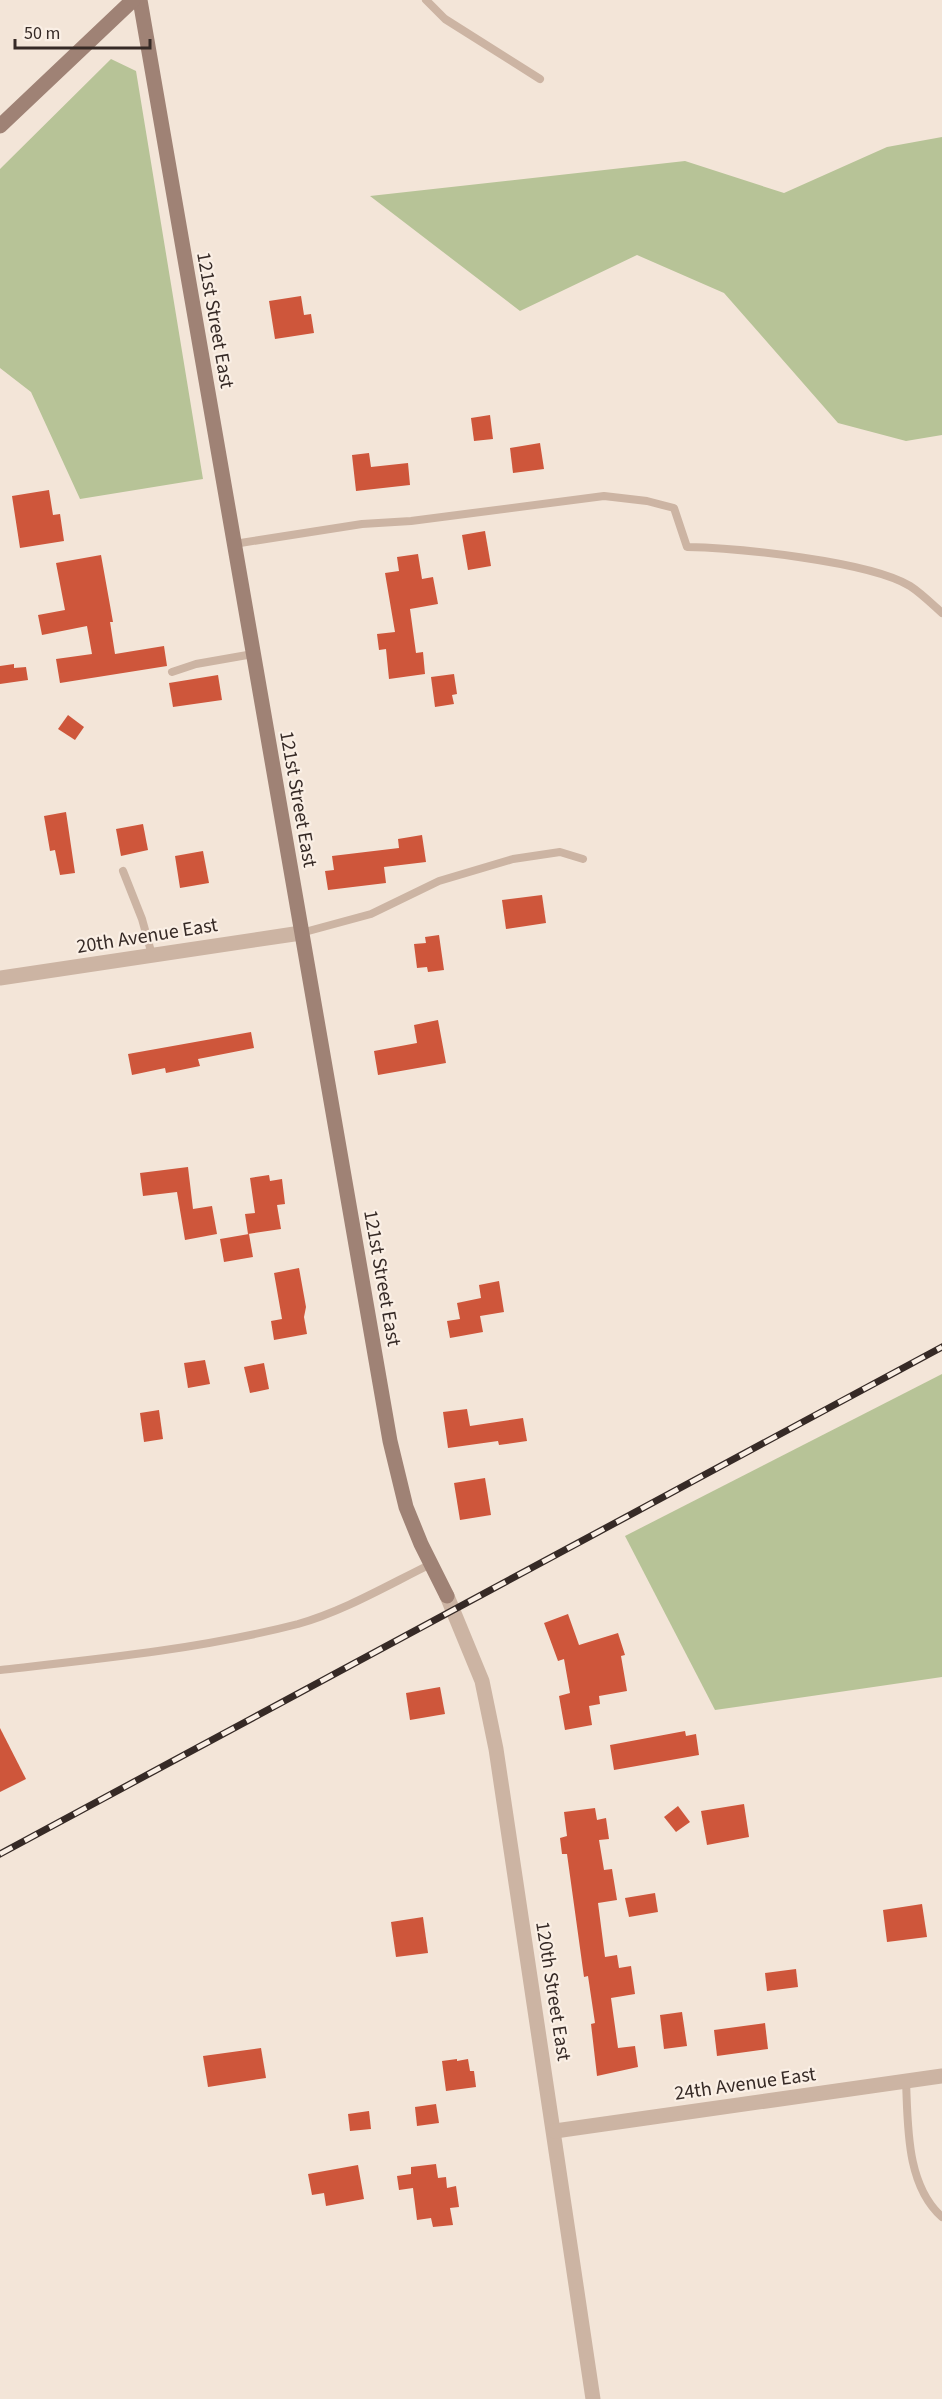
<svg xmlns="http://www.w3.org/2000/svg" width="942" height="2399" viewBox="0 0 942 2399" font-family="'Source Sans 3',sans-serif">
  <rect width="100%" height="100%" fill="#f3e5d8"/>
  <g fill="#b7c397">
    <polygon points="111,59 136,71 203,479 80,499 31,392 0,368 0,169"/>
    <polygon points="942,137 942,435 906,441 838,423 724,293 637,255 520,311 370,196 685,161 784,193 887,147"/>
    <polygon points="942,1374 942,1677 715,1710 625,1536"/>
  </g>
  <g fill="#ce563b">
    <polygon points="301,296 304,315 311,314 314,333 275,339 269,301"/>
    <polygon points="490,415 493,439 474,441 471,418"/>
    <polygon points="540,443 544,469 513,473 510,448"/>
    <polygon points="369,453 371,467 408,463 410,485 356,491 352,455"/>
    <polygon points="49,490 53,515 60,514 64,541 20,548 12,496"/>
    <polygon points="485,531 491,566 468,570 462,535"/>
    <polygon points="418,554 422,579 433,577 438,604 410,609 416,653 423,652 425,674 389,679 386,649 379,650 377,634 395,632 385,573 399,571 397,557"/>
    <polygon points="101,555 113,622 110,622 115,654 164,646 167,666 60,683 56,659 92,654 87,626 42,635 38,615 65,610 56,563"/>
    <polygon points="14,664 14,668 26,667 28,680 0,684 0,666"/>
    <polygon points="454,674 457,694 452,695 454,704 435,707 431,677"/>
    <polygon points="218,675 222,700 173,707 169,683"/>
    <polygon points="68,715 84,727 75,740 58,729"/>
    <polygon points="66,812 75,873 60,875 55,850 50,851 44,816"/>
    <polygon points="143,824 148,850 121,856 116,829"/>
    <polygon points="422,835 426,862 384,867 386,883 328,890 325,871 334,870 332,856 399,848 398,839"/>
    <polygon points="203,851 209,883 180,888 175,856"/>
    <polygon points="542,895 546,923 506,929 502,900"/>
    <polygon points="439,935 444,970 428,972 427,967 417,968 414,944 426,943 425,937"/>
    <polygon points="438,1020 446,1063 378,1075 374,1051 417,1043 414,1025"/>
    <polygon points="251,1032 254,1048 198,1059 200,1066 166,1073 165,1068 132,1075 128,1054"/>
    <polygon points="188,1167 193,1209 212,1206 217,1234 185,1240 177,1192 143,1196 140,1173"/>
    <polygon points="269,1175 270,1181 282,1179 285,1204 277,1205 281,1229 248,1234 245,1214 255,1213 250,1178"/>
    <polygon points="249,1234 253,1257 224,1262 220,1239"/>
    <polygon points="299,1268 306,1307 304,1317 307,1334 274,1340 271,1321 282,1319 274,1273"/>
    <polygon points="499,1281 504,1312 480,1316 483,1332 450,1338 447,1321 460,1319 457,1303 481,1298 479,1285"/>
    <polygon points="205,1360 210,1384 188,1388 184,1363"/>
    <polygon points="264,1363 269,1389 250,1393 244,1367"/>
    <polygon points="467,1409 470,1426 523,1418 527,1441 499,1445 498,1441 448,1448 443,1412"/>
    <polygon points="159,1410 163,1439 144,1442 140,1413"/>
    <polygon points="485,1478 491,1515 460,1520 454,1483"/>
    <polygon points="568,1614 579,1645 618,1633 625,1655 621,1656 627,1691 599,1696 600,1704 589,1706 592,1725 565,1730 559,1696 570,1693 564,1659 558,1661 544,1623"/>
    <polygon points="440,1687 445,1714 410,1720 406,1693"/>
    <polygon points="0,1728 26,1779 0,1792"/>
    <polygon points="685,1731 686,1736 696,1734 699,1755 614,1770 610,1745"/>
    <polygon points="744,1804 749,1837 707,1845 701,1811"/>
    <polygon points="678,1806 690,1822 676,1832 664,1817"/>
    <polygon points="595,1808 597,1820 606,1818 609,1839 599,1840 604,1870 612,1869 617,1900 598,1903 605,1957 617,1955 619,1968 631,1966 635,1994 611,1998 618,2048 635,2046 638,2067 597,2076 591,2024 595,2023 588,1976 584,1977 567,1854 562,1854 560,1838 567,1836 564,1812"/>
    <polygon points="655,1893 658,1912 629,1917 625,1898"/>
    <polygon points="922,1904 927,1937 887,1942 883,1910"/>
    <polygon points="423,1917 428,1953 396,1957 391,1922"/>
    <polygon points="796,1969 798,1987 767,1991 765,1973"/>
    <polygon points="682,2012 687,2046 664,2049 660,2015"/>
    <polygon points="765,2023 768,2049 717,2056 714,2030"/>
    <polygon points="261,2048 266,2078 208,2087 203,2056"/>
    <polygon points="457,2059 457,2061 468,2059 470,2071 474,2071 476,2087 446,2091 442,2061"/>
    <polygon points="436,2104 439,2123 417,2126 415,2107"/>
    <polygon points="369,2111 371,2129 350,2131 348,2114"/>
    <polygon points="436,2164 438,2178 446,2177 447,2188 456,2186 459,2207 450,2208 453,2225 433,2227 431,2218 417,2220 413,2188 399,2190 397,2176 411,2174 411,2167"/>
    <polygon points="358,2165 364,2199 326,2206 324,2193 312,2195 308,2174"/>
  </g>
  <g fill="none" stroke-linecap="round" stroke-linejoin="round">
    <g stroke="#ccb4a3" stroke-width="8">
      <polyline points="426,0 445,19 540,79"/>
      <path d="M234,544L362,524L411,521L604,496L647,501L674,508L687,547C737,548 869,561 910,586C921,593 932,604 942,613"/>
      <polyline points="172,672 196,664 253,654"/>
      <polyline points="123,871 142,919 152,955"/>
      <polyline points="301,933 371,914 439,881 513,859 560,852 583,859"/>
      <path d="M0,1670C99,1659 201,1649 298,1624C344,1611 388,1585 431,1564"/>
      <path d="M906,2081C908,2126 906,2185 942,2217"/>
    </g>
    <g stroke="#ccb4a3" stroke-width="15">
      <polyline points="0,978 301,933"/>
      <polyline points="447,1596 482,1681 496,1749 593,2399"/>
      <polyline points="555,2131 942,2076"/>
    </g>
    <g stroke="#9f8275" stroke-width="15">
      <polyline points="140,0 390,1441 406,1507 421,1544 447,1596"/>
      <polyline points="0,126 133,0"/>
    </g>
    <defs>
      <polyline id="rail" points="0,1854 942,1347"/>
    </defs>
    <use href="#rail" stroke="#362a26" stroke-width="7"/>
    <use href="#rail" stroke="#faefe5" stroke-width="4.5" stroke-dasharray="14" stroke-linecap="butt"/>
  </g>
  <g text-anchor="middle" stroke-width="4.5" stroke-linejoin="round" paint-order="stroke">
    <g font-size="20" fill="#362a26" stroke="#faefe5">
      <text transform="translate(216 320) rotate(80)" y="7">121st Street East</text>
      <text transform="translate(299 799) rotate(80)" y="7">121st Street East</text>
      <text transform="translate(147 935) rotate(-9)" y="7">20th Avenue East</text>
      <text transform="translate(383 1278) rotate(80)" y="7">121st Street East</text>
      <text transform="translate(554 1991) rotate(81)" y="7">120th Street East</text>
      <text transform="translate(745 2083) rotate(-8)" y="7">24th Avenue East</text>
    </g>
  </g>
  <path d="M15 39v9h135v-9" fill="none" stroke="#362a26" stroke-width="3"/>
  <text x="24" y="39" font-size="18" fill="#362a26" stroke="#faefe5" stroke-width="4.5" paint-order="stroke">50 m</text>
</svg>
